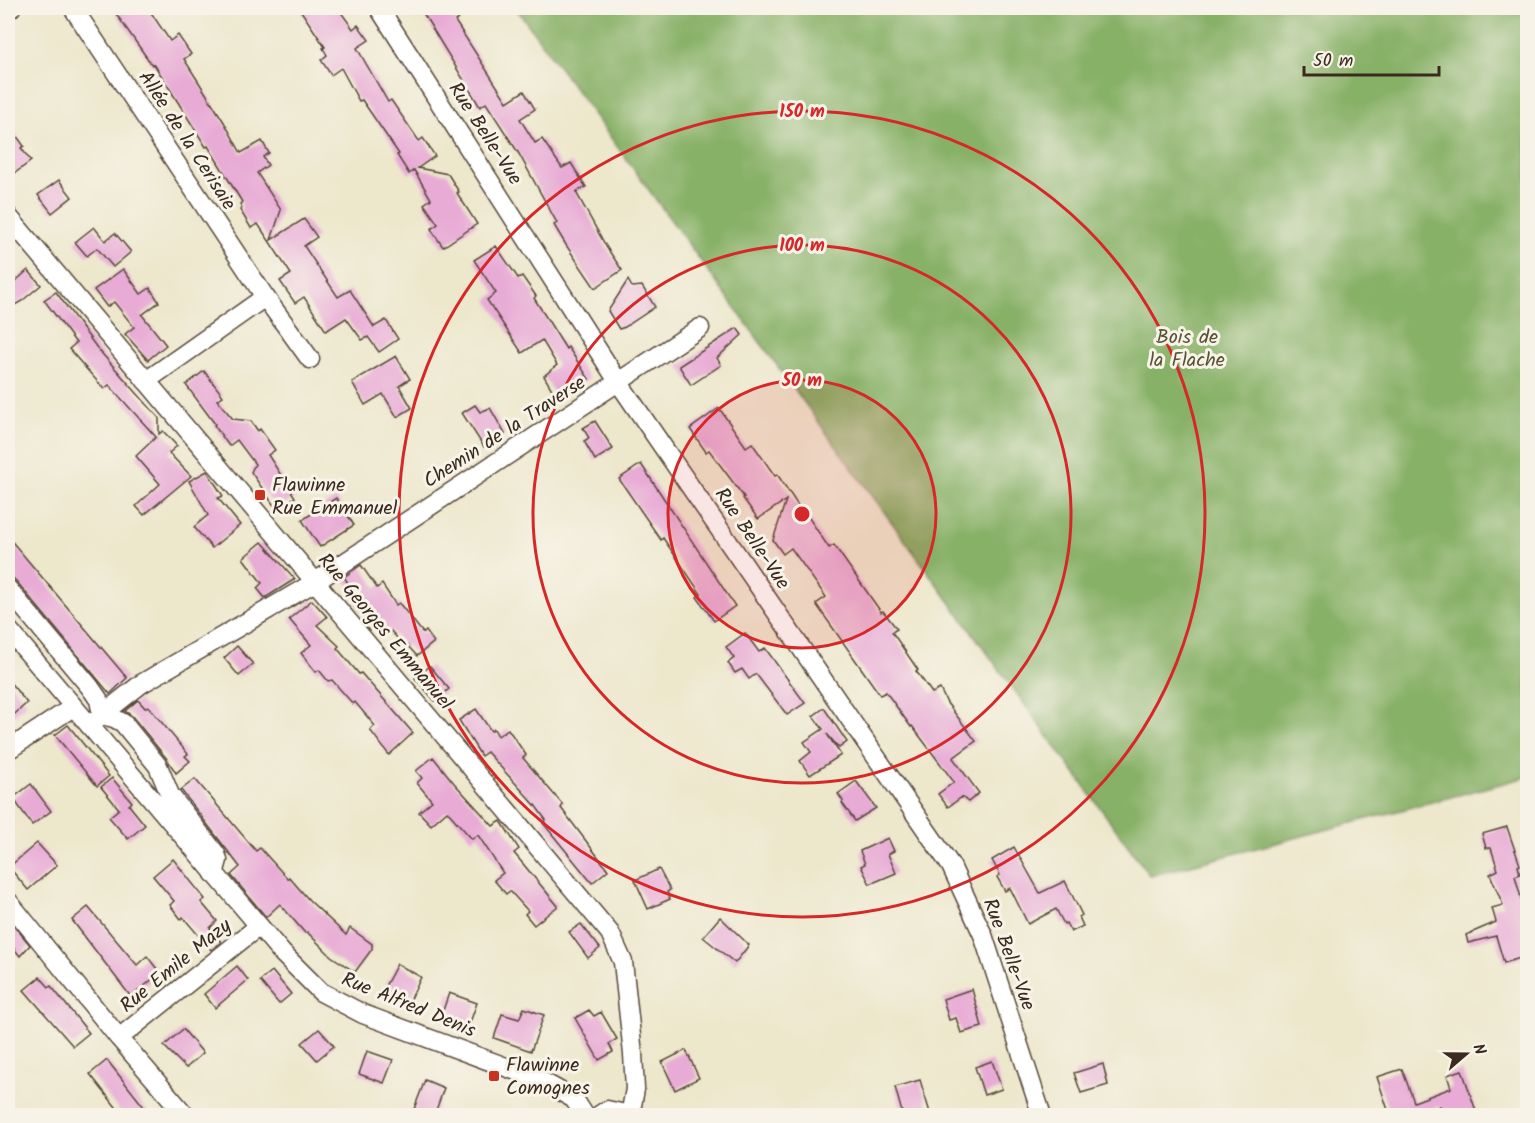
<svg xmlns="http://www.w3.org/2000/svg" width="1535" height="1123" viewBox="0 0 1535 1123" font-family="Kalam,sans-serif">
  <rect width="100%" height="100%" fill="#f7f3e8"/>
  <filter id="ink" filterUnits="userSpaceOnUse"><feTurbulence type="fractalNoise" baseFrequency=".0167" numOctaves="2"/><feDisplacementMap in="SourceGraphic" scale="12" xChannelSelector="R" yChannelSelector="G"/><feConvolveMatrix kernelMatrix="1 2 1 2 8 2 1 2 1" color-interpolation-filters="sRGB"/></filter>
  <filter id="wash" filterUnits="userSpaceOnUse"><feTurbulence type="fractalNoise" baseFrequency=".008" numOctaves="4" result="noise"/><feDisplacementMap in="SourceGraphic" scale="24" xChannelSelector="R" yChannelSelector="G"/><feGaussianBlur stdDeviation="1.35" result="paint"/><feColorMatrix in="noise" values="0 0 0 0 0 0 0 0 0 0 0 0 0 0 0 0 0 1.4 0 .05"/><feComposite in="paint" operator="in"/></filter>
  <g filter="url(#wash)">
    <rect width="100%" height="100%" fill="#ede7cc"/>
    <polygon fill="#88b168" stroke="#626e43" stroke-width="1.5" points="516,8 1527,8 1527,777 1150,876"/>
    <g id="blocks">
      <g fill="#e8abd5">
        <polygon points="112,8 148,8 170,41 178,35 191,54 184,59 224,122 241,153 262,141 269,153 263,157 268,165 257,173 281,210 271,240 304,219 317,237 304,246 338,297 350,290 374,327 386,320 398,339 379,352 368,337 362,340 346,318 326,331 304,297 295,303 280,281 291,274 258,224 251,228 240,210 242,208 240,204 242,202 208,146 206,147 154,64 152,65"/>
        <polygon points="299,8 338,8 353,29 358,25 369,40 357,48 388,102 391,100 419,141 423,138 435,156 418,168 448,174 459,192 457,193 477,224 443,247 431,229 438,224 424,204 431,199 414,170 409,174 397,155 399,154 362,100 359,101 341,68 331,75 321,60 327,55 323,48 325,47"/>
        <polygon points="420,8 475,8 455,21 507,102 524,91 535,109 520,119 535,143 542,139 562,168 571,163 586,187 576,192 607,248 622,270 595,288 566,245 554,225 557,223 519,154 486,103 480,107"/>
        <polygon points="8,124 24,146 21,148 31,161 15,173 8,164"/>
        <polygon points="59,180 72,197 52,213 38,195"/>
        <polygon points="94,227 105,241 115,233 131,252 113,267 97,248 87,256 75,242"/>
        <polygon points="496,246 518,278 522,276 536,296 534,298 566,349 568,347 589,379 558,400 544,376 557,365 542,340 522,353 487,300 496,293 474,260"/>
        <polygon points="123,269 141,294 150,288 159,302 142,315 166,345 148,360 125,334 134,327 114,302 107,307 94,290"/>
        <polygon points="28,270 41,285 22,301 13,306 8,300 9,287"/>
        <polygon points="628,280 632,287 642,286 655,307 625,327 619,329 608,311"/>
        <polygon points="56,292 97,348 159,418 159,434 163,431 177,446 169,453 191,476 144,515 136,506 160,484 136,456 156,437 109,385 104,389 69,349 76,343 44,300"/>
        <polygon points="737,328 742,335 717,358 721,365 691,385 679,366"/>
        <polygon points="396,356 410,379 399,386 412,408 397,417 383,394 365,405 352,382"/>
        <polygon points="204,371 223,396 217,400 233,419 251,421 258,431 260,429 275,450 268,455 295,497 277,510 251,472 255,464 237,440 229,446 214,425 215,424 186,385"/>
        <polygon points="475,405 480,412 490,408 505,434 484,447 462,413"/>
        <polygon points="719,408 746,447 752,443 775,476 777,474 805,516 807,515 829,548 834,545 881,612 883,611 897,629 892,632 918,670 916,671 932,693 940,689 947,703 976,741 953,758 979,793 968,802 962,797 948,807 938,794 954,782 912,726 911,727 886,692 880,695 816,604 826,597 791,548 783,554 773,540 786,500 758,519 743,498 744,497 709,450 706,452 690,429"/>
        <polygon points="595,421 613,449 595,460 584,441 589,438 583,428"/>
        <polygon points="641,464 735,606 714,621 697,597 701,594 663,538 661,540 619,479"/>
        <polygon points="207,471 223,496 218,498 240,525 212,548 194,527 208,515 189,481"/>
        <polygon points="336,498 354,525 320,547 302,520"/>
        <polygon points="8,537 127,678 110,694 17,582 8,573"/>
        <polygon points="262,542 295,579 265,598 257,588 262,583 243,558"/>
        <polygon points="361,565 377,588 382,584 396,605 399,603 423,633 426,631 434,642 417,656 407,645 405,647 391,631 387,635 370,615 366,618 356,603 359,600 344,577"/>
        <polygon points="312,600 327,617 317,625 339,646 337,648 359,674 361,673 413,733 389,755 370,730 375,726 355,702 353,704 332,680 328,681 319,670 316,672 301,653 311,645 289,619"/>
        <polygon points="745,633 759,652 765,648 805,703 787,715 756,674 749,679 742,669 735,673 728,663 734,658 726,647"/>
        <polygon points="237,646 253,664 239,676 224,658"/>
        <polygon points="430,666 449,689 435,701 415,678"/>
        <polygon points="8,680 27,703 8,720"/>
        <polygon points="138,700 145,708 148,706 188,754 185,756 190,761 176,773 167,759 132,716 125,711"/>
        <polygon points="824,708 847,742 839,748 827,734 841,755 810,775 800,761 811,752 804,742 823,729 813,716"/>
        <polygon points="476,709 491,731 494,729 498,736 508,729 526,755 523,758 563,805 561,808 608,870 592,883 543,823 546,820 535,805 487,752 481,756 459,720"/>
        <polygon points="68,725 109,776 97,786 55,735"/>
        <polygon points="433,757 454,783 493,826 501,821 519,849 514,853 558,906 534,925 525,914 528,911 510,891 506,894 494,880 503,873 478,835 472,839 447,811 431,825 419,812 432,801 417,783 422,778 416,771"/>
        <polygon points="112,778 132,802 129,805 145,825 128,839 109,817 119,809 101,787"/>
        <polygon points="195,779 256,851 260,848 288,879 289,877 309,900 346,935 350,928 372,944 372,949 355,972 331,956 307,932 305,933 280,904 266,917 231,875 240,867 181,790"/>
        <polygon points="856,781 876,808 855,821 842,803 843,801 838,794"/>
        <polygon points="31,784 51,811 32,825 13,798"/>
        <polygon points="1507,827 1520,865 1518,866 1520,874 1515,876 1527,920 1527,956 1504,963 1496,936 1468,943 1466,935 1496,922 1492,908 1503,905 1490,874 1498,870 1491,848 1486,848 1482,834"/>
        <polygon points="888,838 894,851 888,854 896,873 870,884 861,866 865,864 860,851"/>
        <polygon points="37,843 57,865 28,890 9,867"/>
        <polygon points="1014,847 1040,893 1065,881 1082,915 1079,917 1083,926 1071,932 1066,923 1064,924 1056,909 1028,924 1010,888 1005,891 997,877 1000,875 992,860"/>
        <polygon points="173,859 205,899 201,902 217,921 210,928 221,942 211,950 183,917 181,919 170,905 174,901 153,876"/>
        <polygon points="659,869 670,890 667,892 670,899 648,909 635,880"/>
        <polygon points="88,907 137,965 147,956 160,973 131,997 72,920"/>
        <polygon points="720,917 749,945 735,963 703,937"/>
        <polygon points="8,918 30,945 20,956 8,941"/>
        <polygon points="581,924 600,948 588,958 569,932"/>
        <polygon points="397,964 421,977 409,1003 383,990"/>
        <polygon points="237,966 248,980 215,1008 204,994"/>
        <polygon points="272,971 291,994 279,1004 260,981"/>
        <polygon points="40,977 49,987 51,986 89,1033 73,1046 24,990"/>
        <polygon points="972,989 982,1027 961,1033 956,1018 949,1020 943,999"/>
        <polygon points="449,993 477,1003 468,1028 440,1019"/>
        <polygon points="524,1008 544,1015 531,1051 494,1038 502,1014 519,1019"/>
        <polygon points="589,1010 594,1016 601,1012 617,1039 609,1044 613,1052 599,1060 575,1018"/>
        <polygon points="183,1029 203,1053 186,1068 164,1046"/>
        <polygon points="319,1029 334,1046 317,1060 302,1043"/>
        <polygon points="686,1050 699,1078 675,1090 662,1062"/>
        <polygon points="367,1051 393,1060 384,1083 359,1074"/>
        <polygon points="107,1060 151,1116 123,1116 90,1074"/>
        <polygon points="992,1061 1002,1089 984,1095 975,1067"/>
        <polygon points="1103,1064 1108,1085 1081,1093 1074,1073"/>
        <polygon points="1402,1069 1414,1102 1451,1088 1447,1075 1462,1070 1476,1111 1464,1116 1443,1116 1440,1106 1418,1116 1390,1116 1377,1077"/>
        <polygon points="425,1080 444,1088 434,1116 415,1116 416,1109 414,1109"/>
        <polygon points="920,1080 931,1116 903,1116 895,1087"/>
      </g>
    </g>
  </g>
  <g filter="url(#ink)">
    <use href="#blocks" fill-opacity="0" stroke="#564638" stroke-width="1.5"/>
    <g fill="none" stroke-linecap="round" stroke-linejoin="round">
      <defs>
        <g id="street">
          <polyline points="73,8 265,297 310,359"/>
          <polyline points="379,8 619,383 951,866 983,935 1042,1116"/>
          <polyline points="8,10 11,8"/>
          <polyline points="8,216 610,933 623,962 633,1054 635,1089 630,1116"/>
          <polyline points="146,381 265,297"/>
          <polyline points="8,589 90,687 99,700 102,715 114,718 123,723 158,766 170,795 216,854 218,860 214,874"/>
          <polyline points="8,629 282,953 321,992 363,1014 538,1079 574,1099 585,1116"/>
          <polyline points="89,725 141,684 315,582 700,328"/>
          <polyline points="8,750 73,707"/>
          <polyline points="8,901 119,1038 186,1116"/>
          <polyline points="119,1038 259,926"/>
          <polyline points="598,1116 607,1110 630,1115"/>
        </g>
      </defs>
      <use href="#street" stroke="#564638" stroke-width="21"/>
      <use href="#street" stroke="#fff" stroke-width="18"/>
    </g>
  </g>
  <circle cx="802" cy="514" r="134" fill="#d62828" fill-opacity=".12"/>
  <g fill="none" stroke="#d62828" stroke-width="3">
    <circle cx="802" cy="514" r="134"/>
    <circle cx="802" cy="514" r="269"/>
    <circle cx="802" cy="514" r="403"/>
  </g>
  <g fill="#c8321e" stroke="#f7f3e8" stroke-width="2">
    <rect x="254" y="489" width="12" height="12" rx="3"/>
    <rect x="488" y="1070" width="12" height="12" rx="3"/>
  </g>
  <g text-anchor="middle" stroke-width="6" stroke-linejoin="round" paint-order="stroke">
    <g font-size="20" fill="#3b2a1e" stroke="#f7f3e8">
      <text transform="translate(486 133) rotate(57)" y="7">Rue Belle-Vue</text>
      <text transform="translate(188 140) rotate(57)" y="7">Allée de la Cerisaie</text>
      <text transform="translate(504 431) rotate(-33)" y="7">Chemin de la Traverse</text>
      <text transform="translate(753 538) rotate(56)" y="7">Rue Belle-Vue</text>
      <text transform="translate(386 631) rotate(50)" y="7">Rue Georges Emmanuel</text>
      <text transform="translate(1010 954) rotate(70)" y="7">Rue Belle-Vue</text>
      <text transform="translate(175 965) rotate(-39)" y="7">Rue Emile Mazy</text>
      <text transform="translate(409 1004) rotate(22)" y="7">Rue Alfred Denis</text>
    </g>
    <g font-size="20" fill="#575334" stroke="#f7f3e8">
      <text x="1187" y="343">Bois de<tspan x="1187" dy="23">la Flache</tspan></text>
    </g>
    <g font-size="20" fill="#3b2a1e" stroke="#f7f3e8" text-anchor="start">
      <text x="272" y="491">Flawinne<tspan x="272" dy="23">Rue Emmanuel</tspan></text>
      <text x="506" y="1071">Flawinne<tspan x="506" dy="23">Comognes</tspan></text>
    </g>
  </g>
  <circle cx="802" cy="514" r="9" fill="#d62828" stroke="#f7f3e8" stroke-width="3"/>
  <g font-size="18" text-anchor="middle" font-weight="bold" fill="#d62828" stroke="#f7f3e8" stroke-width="6" stroke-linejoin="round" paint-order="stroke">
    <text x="802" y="117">150 m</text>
    <text x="802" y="251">100 m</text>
    <text x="802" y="386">50 m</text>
  </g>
  <rect width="1535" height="1123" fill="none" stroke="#f7f3e8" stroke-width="30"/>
  <g transform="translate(1466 1054) rotate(70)" stroke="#f7f3e8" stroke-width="4.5" paint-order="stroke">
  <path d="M0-4.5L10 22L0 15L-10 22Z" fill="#3b2a1e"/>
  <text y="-9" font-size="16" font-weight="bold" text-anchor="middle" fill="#3b2a1e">N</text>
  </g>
  <path d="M1304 66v9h135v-9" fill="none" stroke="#3b2a1e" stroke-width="3"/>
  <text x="1313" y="66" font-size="18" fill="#3b2a1e" stroke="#f7f3e8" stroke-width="4.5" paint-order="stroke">50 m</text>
</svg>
